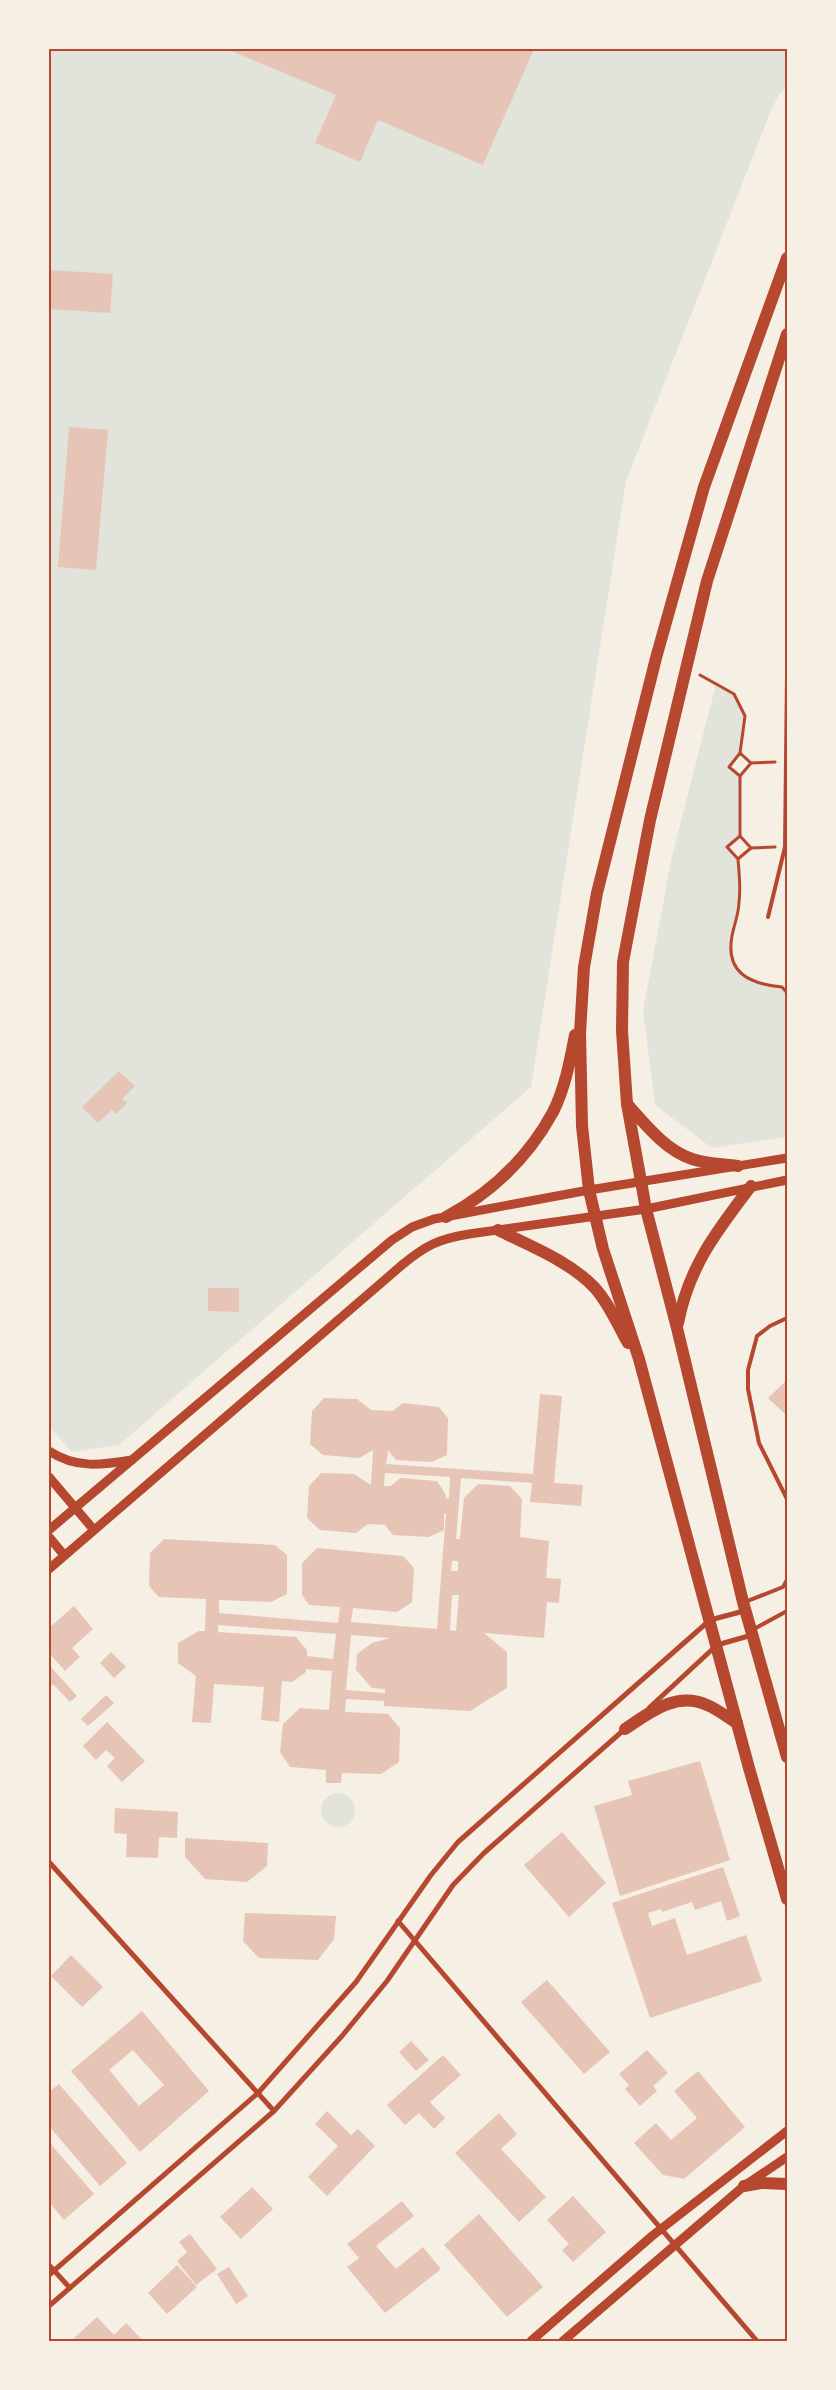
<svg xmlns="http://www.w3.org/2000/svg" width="836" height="2390" viewBox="0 0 836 2390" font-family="Barlow,sans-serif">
  <rect width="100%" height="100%" fill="#f6efe4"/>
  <g fill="#e2e4dc">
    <polygon points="49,49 787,49 787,88 779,94 770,113 626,481 531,1087 119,1445 72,1452 49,1427"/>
    <polygon points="716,684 734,694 745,716 740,753 729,767 740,776 740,836 727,847 738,859 740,902 731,937 730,956 739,973 761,985 782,987 787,993 787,1137 712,1148 655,1105 643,1011 672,856"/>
    <circle cx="338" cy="1810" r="17"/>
  </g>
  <g fill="#e6c5b7" fill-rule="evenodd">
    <polygon points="227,49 534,49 483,165 378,120 360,162 315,143 336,95"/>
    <polygon points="49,270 113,274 110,313 49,309"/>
    <polygon points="69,427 108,430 96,570 58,567"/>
    <polygon points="119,1071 135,1086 122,1099 127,1103 116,1114 112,1110 98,1123 82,1107"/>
    <polygon points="208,1288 239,1288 239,1312 208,1311"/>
    <polygon points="787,1380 787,1416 768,1398"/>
    <path d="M540,1394L562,1396L554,1483L583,1485L581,1506L530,1502L532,1483L461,1478L456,1539H460L464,1498L478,1484L510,1486L522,1499L520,1537L549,1541L546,1578L561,1579L559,1603L547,1602L544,1638L484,1633L507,1652V1688L470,1711L384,1706V1701L346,1699L345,1712L388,1714L400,1728L399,1762L381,1774L342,1773L341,1783H326V1770L290,1767L280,1752L283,1724L300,1708L329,1710L332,1671L306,1669V1672L292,1682L282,1681L279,1722L261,1720L264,1687L214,1684L211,1723L192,1722L196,1676L178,1663V1643L199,1631H205L206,1599L159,1597L149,1586L150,1553L164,1539L275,1545L287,1555V1594L271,1602L219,1600V1613L338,1623L340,1607L309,1605L302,1595V1563L317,1548L403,1556L414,1568L412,1602L397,1612L353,1608L351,1622L437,1629L446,1514L444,1513V1530L429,1537L393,1535L385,1525L368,1524L356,1533L320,1530L307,1518L309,1486L321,1473L354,1474L371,1485L373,1450L359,1458L323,1455L310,1444L312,1411L324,1398L357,1399L371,1410L393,1411L403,1403L439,1407L448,1418L447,1455L432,1462L396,1460L388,1450L386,1464L533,1474ZM385,1473L450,1477L449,1499L446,1498L445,1493L437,1481L400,1478L391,1486H384ZM452,1561H458V1571H451ZM452,1595H459L456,1631L450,1630ZM218,1625L336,1634L333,1659L307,1656V1650L296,1637L218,1632ZM351,1635L390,1638L372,1643L357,1654L356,1670L372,1688L385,1689V1693L346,1690Z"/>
    <polygon points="74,1606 93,1629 72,1648 80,1657 65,1671 49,1653 49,1628"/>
    <polygon points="111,1652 126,1667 114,1678 100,1663"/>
    <polygon points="49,1665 77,1696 70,1702 53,1684 49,1688"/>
    <polygon points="106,1695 114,1703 88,1726 81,1719"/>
    <polygon points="107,1722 145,1761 122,1782 107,1766 115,1758 106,1750 96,1760 83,1746"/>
    <polygon points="700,1761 730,1860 620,1896 594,1806 632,1795 628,1781"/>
    <polygon points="115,1808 178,1812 177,1838 159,1837 158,1858 126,1857 127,1834 114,1833"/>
    <polygon points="562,1832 606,1883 569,1917 524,1865"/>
    <polygon points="185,1838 268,1843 267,1866 247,1882 205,1879 185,1857"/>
    <polygon points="723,1867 740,1916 727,1921 721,1901 695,1910 692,1902 662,1912 661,1909 648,1913 652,1926 675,1918 687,1955 746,1935 762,1981 650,2018 612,1903"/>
    <polygon points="245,1913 336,1916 334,1939 318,1960 259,1958 243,1941"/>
    <polygon points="71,1955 103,1987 82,2007 51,1976"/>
    <polygon points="547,1980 610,2052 584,2074 521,2002"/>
    <path d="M142,2011L209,2091L140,2152L71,2071ZM133,2050L164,2085L139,2106L109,2070Z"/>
    <polygon points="411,2041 429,2060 416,2071 399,2052"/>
    <polygon points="647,2050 668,2073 653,2086 657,2091 640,2106 625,2089 629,2085 619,2074"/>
    <polygon points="443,2055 461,2075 430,2102 445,2118 434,2129 419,2113 405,2125 387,2105"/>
    <polygon points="698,2071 745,2127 684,2179 663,2175 634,2143 656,2123 671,2140 697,2118 674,2091"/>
    <polygon points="59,2084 127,2163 100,2186 49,2126 49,2092"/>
    <polygon points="327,2111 351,2135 358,2129 375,2146 327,2196 308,2177 338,2146 315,2124"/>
    <polygon points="499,2113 517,2134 501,2149 546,2197 519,2222 455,2153"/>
    <polygon points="49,2142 94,2194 64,2220 49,2202"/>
    <polygon points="252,2187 273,2209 241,2239 220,2217"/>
    <polygon points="573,2196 606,2232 573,2262 562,2250 569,2244 547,2220"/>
    <polygon points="402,2201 414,2216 376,2246 396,2269 423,2247 441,2269 385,2313 347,2267 359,2258 347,2244"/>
    <polygon points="479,2214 543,2287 507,2317 444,2245"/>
    <polygon points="190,2234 217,2269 196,2285 177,2261 187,2252 179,2242"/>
    <polygon points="177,2265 197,2287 167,2314 148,2293"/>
    <polygon points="229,2267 248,2296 236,2304 217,2274"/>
    <polygon points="97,2317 114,2335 126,2323 143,2341 71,2341"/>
  </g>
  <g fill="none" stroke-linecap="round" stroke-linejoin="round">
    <g stroke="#b5482f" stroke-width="3">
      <polyline points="700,675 734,694 745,716 740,753"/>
      <polyline points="751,763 775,762"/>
      <polyline points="740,776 729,767 740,753 751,763 740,776 740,836"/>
      <polyline points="751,848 775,847"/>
      <path d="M738,859L751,848L740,836L727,847L738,859C739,873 741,888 739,902C739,913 734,925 732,936C725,973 750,984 782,987L787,993"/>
    </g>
    <g stroke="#b5482f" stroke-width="4">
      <polyline points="768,917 785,847 787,675"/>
      <polyline points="787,1318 770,1326 757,1336 748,1370 748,1389 759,1443 787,1499"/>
      <polyline points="745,1602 783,1587 787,1580"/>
      <polyline points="754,1629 787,1611"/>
    </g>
    <g stroke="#b5482f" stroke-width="5">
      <polyline points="649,1708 717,1645 752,1635"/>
      <polyline points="49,1862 274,2111"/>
      <polyline points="398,1921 757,2341"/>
      <polyline points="49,2265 70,2288"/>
      <polyline points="49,2275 258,2093 356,1982 431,1875 458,1842 710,1620 744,1611"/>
      <polyline points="49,2306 274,2111 342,2036 387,1981 453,1885 484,1853 626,1728"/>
    </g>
    <g stroke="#b5482f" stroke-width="9">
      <path d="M49,1451C76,1469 102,1465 132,1460"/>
      <polyline points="49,1477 94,1530"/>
      <polyline points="49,1530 392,1240 412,1227 434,1219 589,1190 787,1158"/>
      <polyline points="49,1537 64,1555"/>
      <path d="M49,1569L402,1265C426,1245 439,1239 469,1234L646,1209L787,1180"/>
      <polyline points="531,2341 652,2236 787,2131"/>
      <polyline points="563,2341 744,2186 787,2157"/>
    </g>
    <g stroke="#b5482f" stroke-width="12">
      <polyline points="787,258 704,487 656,658 597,893 584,967 580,1033 582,1126 589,1190 603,1249 639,1359 749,1768 787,1899"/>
      <polyline points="787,334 707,581 650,820 623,962 622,1031 627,1104 646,1209 677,1328 743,1602 787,1757"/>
      <path d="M627,1104C645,1124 665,1150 692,1159C706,1164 723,1164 738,1166"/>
      <path d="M446,1217C491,1193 528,1158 553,1112C565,1088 570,1061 575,1035"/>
      <path d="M498,1230C530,1246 569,1261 594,1287C609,1303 617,1324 628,1343"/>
      <path d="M678,1323C689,1266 717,1231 751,1186"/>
      <path d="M625,1729C649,1713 676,1691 707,1705C717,1709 727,1717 737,1723"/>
      <polyline points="744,2186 761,2183 787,2184"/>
    </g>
  </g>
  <rect width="836" height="2390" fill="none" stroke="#f6efe4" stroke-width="100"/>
  <rect x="50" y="50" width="736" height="2290" fill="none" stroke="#b5482f" stroke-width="2"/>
</svg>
